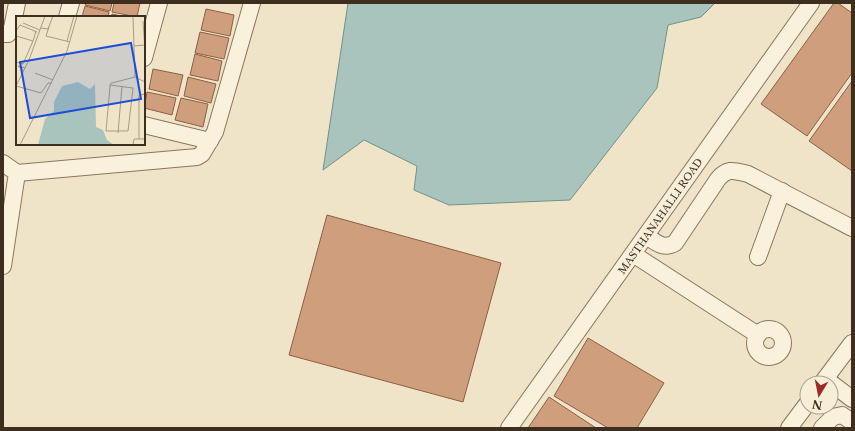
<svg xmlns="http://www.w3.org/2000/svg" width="855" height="431" viewBox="0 0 855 431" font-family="'Libre Baskerville',serif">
  <rect width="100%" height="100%" fill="#f0e4c8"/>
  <polygon fill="#a9c4bc" stroke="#6f938a" points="348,3 715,3 701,17 668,25 657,88 570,200 449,205 414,190 417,166 364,140 323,170"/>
  <g fill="#cf9f7d" stroke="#8d5f41">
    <polygon points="86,3 112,3 110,11 85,5"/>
    <polygon points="114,3 140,3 137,17 112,12"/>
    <polygon points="834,3 838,3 852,13 852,73 807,136 761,104"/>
    <polygon points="85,6 109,12 108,17 82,17"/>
    <polygon points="206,9 234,15 230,36 201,30"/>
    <polygon points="112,14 126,17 111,17"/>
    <polygon points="200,32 229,38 224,59 195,53"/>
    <polygon points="195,54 222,61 218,81 190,75"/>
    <polygon points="153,69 183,75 178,96 149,89"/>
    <polygon points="188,77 216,84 211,103 184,96"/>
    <polygon points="852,81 852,171 809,141"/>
    <polygon points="147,92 176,98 172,115 144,108"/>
    <polygon points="181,98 208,104 203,127 175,120"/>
    <polygon points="327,215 501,263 463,402 289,355"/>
    <polygon points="588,338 664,383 637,428 608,428 554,396"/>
    <polygon points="549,397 596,428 528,428"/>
  </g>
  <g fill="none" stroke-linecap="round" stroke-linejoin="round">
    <defs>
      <g id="minor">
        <polyline points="67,17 71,3"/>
        <polyline points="3,34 8,34 12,28 17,3"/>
        <polyline points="144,58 159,3"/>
        <polyline points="144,125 210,141"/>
        <polyline points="3,163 17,173 3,266"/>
        <polyline points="17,173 197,157 202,154 215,132 252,3"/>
        <path d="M646,236C656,242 663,250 675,243L718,179C728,167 735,171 748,174L852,228"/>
        <polyline points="633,254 758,335"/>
        <polyline points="758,257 782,191"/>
        <circle cx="769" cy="343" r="14"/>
        <polyline points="822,383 852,343"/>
        <polyline points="831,383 852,399"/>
        <polyline points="509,428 811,3"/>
        <polyline points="789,428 807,404"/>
        <polyline points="822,428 833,417 842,415 852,422"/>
      </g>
    </defs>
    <use href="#minor" stroke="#8d765c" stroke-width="18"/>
    <use href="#minor" stroke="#faf1dc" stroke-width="16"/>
  </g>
  <g text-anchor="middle" stroke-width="3.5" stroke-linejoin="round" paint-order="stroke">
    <g font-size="10" fill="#3d2e20" stroke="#f7eed8">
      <text transform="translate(660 216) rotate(-55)" y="4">MASTHANAHALLI ROAD</text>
    </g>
  </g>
  <g transform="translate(16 16)">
    <rect width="129" height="129" fill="#f0e4c8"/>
    <path d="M62,66L74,73L79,68L80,111L87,114L91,124L98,129H22L29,103L38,95V86L46,70Z" fill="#a9c4bc"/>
    <path fill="none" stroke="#a89b85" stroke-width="1" d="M117,1L118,30L129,29M127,5L129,35M7,7L24,14M33,11L30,20L54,26M25,12L32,13L37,0M0,15L4,9L21,16M0,20L17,25L20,15M51,25L58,0M118,30L119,61L129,66M0,46L7,48L17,25M8,55L2,50L9,52M19,57L37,64M94,69L117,72L112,115H90L94,71V69L95,67H96L119,61M0,70L13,44L29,0M0,70L25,77L32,67H36M102,117L106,70M123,123V79L129,78M4,129L51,35L61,0M117,129L118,123H129"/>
    <path fill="#1d4ed8" fill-opacity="0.15" stroke="#1d4ed8" stroke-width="2" d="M115,27L125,83L14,102L4,46Z"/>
    <rect width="129" height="129" fill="none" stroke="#3d2e20" stroke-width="2"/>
  </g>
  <rect width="855" height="431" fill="none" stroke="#3d2e20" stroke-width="8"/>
  <g transform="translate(819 395) rotate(190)"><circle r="19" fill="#f7eed8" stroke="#ada18e"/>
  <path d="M0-3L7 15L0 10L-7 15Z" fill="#9e2a2b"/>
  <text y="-6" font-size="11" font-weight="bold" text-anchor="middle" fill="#3d2e20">N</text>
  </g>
</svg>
